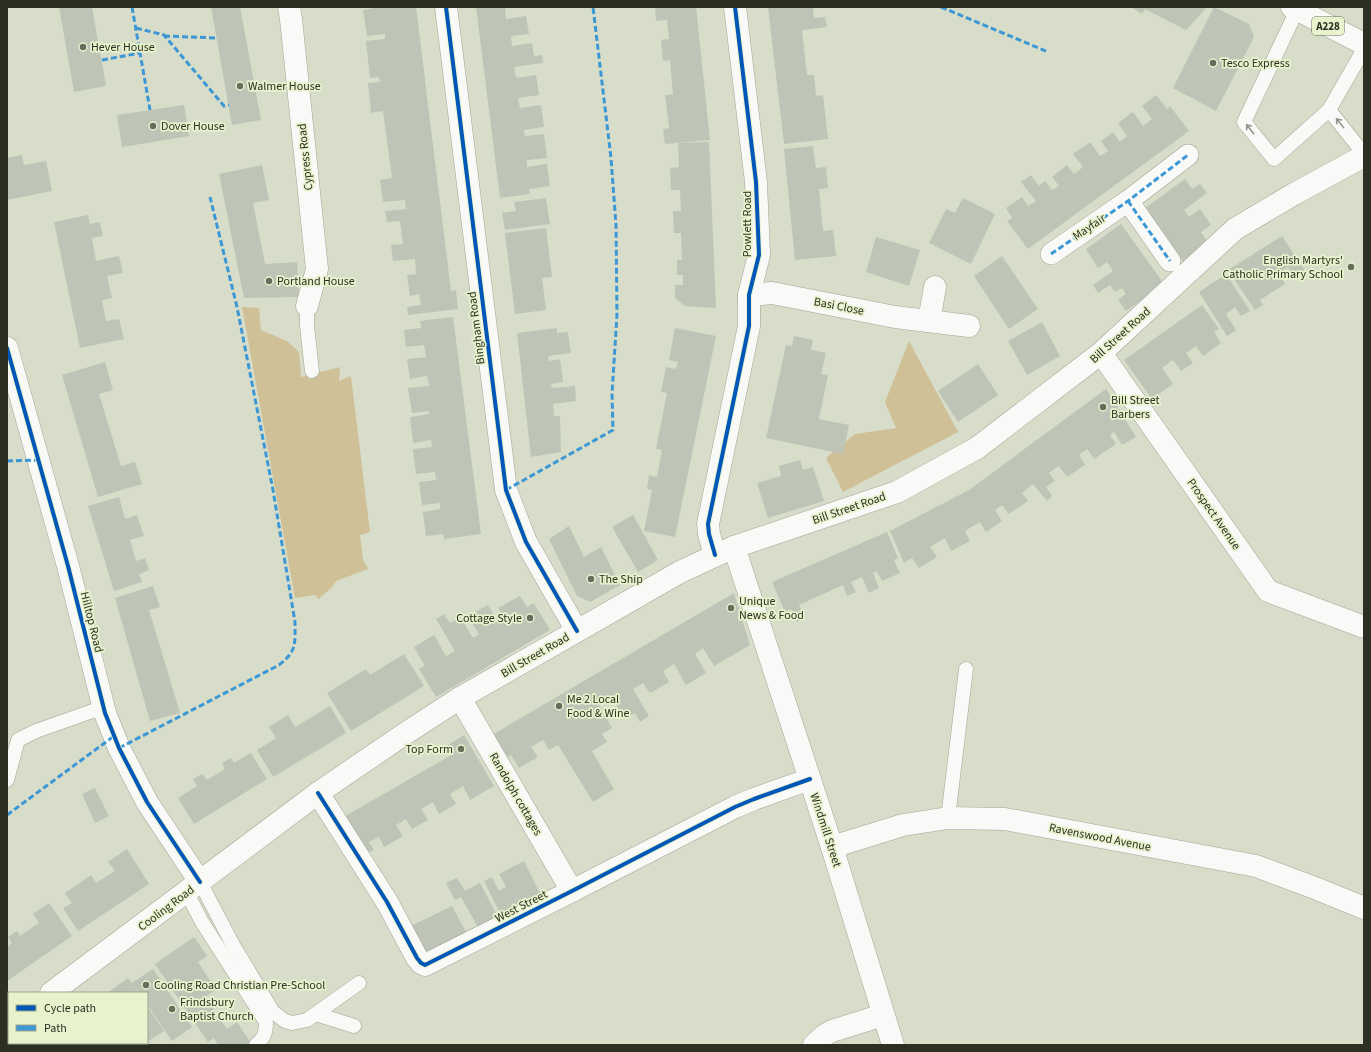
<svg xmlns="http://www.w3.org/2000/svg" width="1371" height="1052" viewBox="0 0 1371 1052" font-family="'Source Sans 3',sans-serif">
  <rect width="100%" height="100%" fill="#d8ddc9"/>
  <g fill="#d0c098">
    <polygon points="242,307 259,308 261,330 287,341 299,352 301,377 340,367 339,381 351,376 370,532 360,535 363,560 368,569 336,581 332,587 319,599 315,595 295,598"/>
    <polygon points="909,341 958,432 843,492 826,458 855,434 896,428 885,402"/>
  </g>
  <g fill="#bec5b6">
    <polygon points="59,7 92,7 106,86 74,92"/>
    <polygon points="211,7 240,7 261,120 232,125"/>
    <polygon points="381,7 416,7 451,291 456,290 458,309 408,315 407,307 421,305 419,294 410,296 407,275 416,274 415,259 393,261 391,245 403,244 400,221 387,222 385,211 406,209 405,200 383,202 380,180 392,178 383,111 371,113 368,83 380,82 379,77 370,78 366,41 385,39 385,34 367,36 363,10"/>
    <polygon points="476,7 505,7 506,19 526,16 529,34 511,36 512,46 532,43 534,56 542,55 543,63 514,67 516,78 536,75 539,95 518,98 520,108 541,105 544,127 524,130 525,136 544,134 547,158 527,160 527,167 547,164 550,186 529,189 530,194 500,198"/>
    <polygon points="655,7 696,7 710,140 665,144 663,129 669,128 665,95 673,94 670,60 663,61 661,40 669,39 667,20 656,21"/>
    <polygon points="768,7 813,7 814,18 825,17 827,27 802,30 807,75 814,75 816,96 823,95 828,139 784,144"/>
    <polygon points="1131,7 1207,7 1186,30 1145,9 1142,14"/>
    <polygon points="1214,7 1249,24 1254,37 1216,111 1173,88"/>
    <polygon points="1156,95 1167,109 1170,106 1189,131 1028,249 1007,221 1012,218 1006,208 1022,197 1028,206 1036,201 1021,182 1031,175 1039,186 1045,181 1052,190 1059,186 1052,177 1067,165 1074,174 1083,167 1073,154 1090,142 1100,156 1108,151 1101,141 1113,132 1120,142 1127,136 1118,123 1133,112 1143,126 1152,119 1142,106"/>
    <polygon points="184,105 189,136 122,147 117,115"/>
    <polygon points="709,142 716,308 685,306 675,298 675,285 683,285 683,275 677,275 677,260 682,260 681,233 674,233 673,211 681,211 680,190 671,190 670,168 679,167 678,143"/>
    <polygon points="813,146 816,168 826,167 828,188 819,189 823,231 833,230 836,256 795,260 784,149"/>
    <polygon points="22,155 24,165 46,161 52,191 7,200 7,158"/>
    <polygon points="262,165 269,200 253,203 265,264 297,262 299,297 244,298 219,174"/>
    <polygon points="1185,179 1192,189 1200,184 1207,193 1184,210 1189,217 1200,209 1211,225 1201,232 1206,240 1216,233 1186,266 1144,209"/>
    <polygon points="546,198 550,224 505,230 502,213 516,211 514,202"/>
    <polygon points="963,198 995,214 971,264 929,243 946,209 955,213"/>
    <polygon points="88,215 90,224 100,222 103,236 92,238 96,261 119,256 123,273 107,276 112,298 102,300 106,321 119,319 124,339 80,348 54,222"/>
    <polygon points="1121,224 1164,284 1126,311 1118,300 1126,294 1122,288 1115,292 1110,285 1098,293 1093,285 1113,271 1107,262 1098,268 1086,249"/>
    <polygon points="546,228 552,277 542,278 546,310 515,314 505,233"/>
    <polygon points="1282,236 1305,271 1294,277 1288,267 1279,273 1285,284 1260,300 1263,305 1255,310 1228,270"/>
    <polygon points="876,237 920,250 909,286 866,272"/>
    <polygon points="1002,256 1038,309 1009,329 974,276"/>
    <polygon points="1226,274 1250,311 1241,316 1235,307 1226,314 1236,330 1227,336 1199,292"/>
    <polygon points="1202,305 1219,329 1214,332 1221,343 1203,356 1196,346 1186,353 1193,363 1181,371 1173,360 1162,368 1173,384 1152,399 1124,360"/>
    <polygon points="453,317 481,534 444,539 443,534 426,536 423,512 440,509 440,503 422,505 419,482 436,480 435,472 416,474 413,449 432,447 431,440 413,443 410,417 429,414 429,411 412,413 408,388 429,386 427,376 410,379 407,359 426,357 424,345 406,347 404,330 421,328 420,321"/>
    <polygon points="1042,322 1060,356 1027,375 1008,341"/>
    <polygon points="557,328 557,333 568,332 571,353 548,356 549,361 560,359 562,372 563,382 551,384 552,388 575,386 576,401 553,404 554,416 560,416 561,452 531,457 517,333"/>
    <polygon points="675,328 716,336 675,537 644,531 652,490 647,489 649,475 657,477 662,450 656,449 667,393 661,392 666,367 676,369 678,362 669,360"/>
    <polygon points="794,336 813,340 811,350 826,353 821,374 828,375 819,419 849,425 843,454 766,438 786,345 792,346"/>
    <polygon points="105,362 113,390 99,394 121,466 135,462 142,484 98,497 62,375"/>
    <polygon points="978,364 998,395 958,422 938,391"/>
    <polygon points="1106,389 1136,437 1122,445 1114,432 1110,435 1116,444 1094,459 1087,449 1079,455 1085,465 1067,477 1059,466 1049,473 1055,481 1046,487 1052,496 1047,501 1033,484 1022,493 1028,501 1009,514 1002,505 995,510 1002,521 986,532 980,522 965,531 970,541 951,551 945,538 930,547 937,557 919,568 912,558 904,563 890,531 969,490"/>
    <polygon points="800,460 803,470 813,467 824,501 768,518 757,483 781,476 779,466"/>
    <polygon points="119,497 125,519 137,515 144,536 130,540 136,561 145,558 149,570 139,574 142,582 114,591 88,506"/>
    <polygon points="633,515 658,560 638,572 612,527"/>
    <polygon points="569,526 584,557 601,547 620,585 590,602 577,596 549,539"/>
    <polygon points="887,532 898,558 894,560 900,573 882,581 877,571 873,573 879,588 869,593 862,577 851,582 856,592 847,596 843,585 799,605 805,619 797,622 791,609 785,612 772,582"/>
    <polygon points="153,586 160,607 149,610 180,713 150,721 115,598"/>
    <polygon points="734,593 750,645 714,666 703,648 695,654 706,673 686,685 674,664 663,671 669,682 650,693 643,683 633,689 649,716 640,722 635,713 625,719 612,698 599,705 612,728 602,734 607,742 592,751 614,789 593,802 558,745 549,750 543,740 531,747 538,757 519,768 511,755 506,758 492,735"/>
    <polygon points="520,596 527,607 534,603 550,630 436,697 419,669 425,666 414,647 434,635 446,656 455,651 436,619 444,614 450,623 461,618 473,638 479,634 468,616 488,605 498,622 505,619 498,608"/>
    <polygon points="404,654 424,686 351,731 327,693 366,669 370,675"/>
    <polygon points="330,706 346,733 273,777 257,750 276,738 269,727 288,715 295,727"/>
    <polygon points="464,735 494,786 470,800 463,786 450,794 456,804 439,814 433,802 421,809 428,820 412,829 406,819 396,825 403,836 384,847 379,837 369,842 374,850 363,855 342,818 453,754 448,745"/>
    <polygon points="251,753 267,779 194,824 178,798 197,786 193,779 202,774 207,780 225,769 222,763 231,758 234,763"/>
    <polygon points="95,788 109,816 95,823 82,794"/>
    <polygon points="127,849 149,884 78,931 63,908 72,903 65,893 91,875 96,883 115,871 108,862"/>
    <polygon points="524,861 546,905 506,925 484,881 492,877 499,891 506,887 499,874"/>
    <polygon points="457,878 465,891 480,883 498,917 478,927 461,897 455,900 446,883"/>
    <polygon points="49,903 72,936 7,981 7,947 12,943 8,937 17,931 20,936 39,923 33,914"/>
    <polygon points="452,906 467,934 421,957 407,928"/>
    <polygon points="194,937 207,956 198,962 216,990 205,997 227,1029 237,1022 252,1045 218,1045 214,1038 208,1042 155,964"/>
    <polygon points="153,969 192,1027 172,1041 147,1004 147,993 139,993 134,985 138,993 107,993 128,978 132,983"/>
    <polygon points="147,1006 164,1031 147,1042"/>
    <polygon points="34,1043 116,1043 117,1045 31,1045"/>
  </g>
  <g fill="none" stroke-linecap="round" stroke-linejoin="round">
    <defs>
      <g id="service">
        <polyline points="1297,10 1244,122 1274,159 1329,110 1364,154"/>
        <polyline points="1329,110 1364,49"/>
        <polyline points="307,306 307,326 312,371"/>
        <polyline points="7,780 18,740 36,731 104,707"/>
        <polyline points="948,818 966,669"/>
        <polyline points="200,882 233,945 273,1012 285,1021 292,1023 307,1020 359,983"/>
        <path d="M187,893L202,922L266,1022C266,1033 264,1038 256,1045"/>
        <polyline points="316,1014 354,1026"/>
      </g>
      <g id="pedestrian">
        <polyline points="1128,201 1170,261"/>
        <polyline points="1051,254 1128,201 1188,155"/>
      </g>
      <g id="minor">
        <polyline points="289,7 291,19 317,269 307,306"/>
        <polyline points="446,7 506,490 526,542 577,631"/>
        <polyline points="749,295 772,293 895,317 969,326"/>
        <polyline points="929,321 935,287"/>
        <polyline points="7,348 68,566 105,713 119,748 147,802 200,882"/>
        <polyline points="1101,353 1268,591 1364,627"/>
        <polyline points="734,547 832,847 893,1045"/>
        <polyline points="715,555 709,534 708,524 749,326 749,295 759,255 756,182 735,7"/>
        <polyline points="460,698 572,891"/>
        <polyline points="318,793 387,902 417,958 421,963 425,965 572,891 735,807 754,799 810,779"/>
        <polyline points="832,847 903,825 948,818 1005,819 1256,866 1315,888 1364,908"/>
        <polyline points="814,1045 825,1035 832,1031 883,1015"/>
      </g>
      <g id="secondary">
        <polyline points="51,993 318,793 403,735 460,698 680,572 734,547 897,492 977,448 1101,353 1235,229 1294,194 1364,156"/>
        <polyline points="7,1022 9,1021"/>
      </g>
      <polyline id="primary" points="1292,7 1364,44"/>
    </defs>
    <use href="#service" stroke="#a0a495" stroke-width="15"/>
    <use href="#pedestrian" stroke="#a0a495" stroke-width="22"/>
    <use href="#minor" stroke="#a0a495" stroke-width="23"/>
    <use href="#secondary" stroke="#a0a495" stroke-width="23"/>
    <use href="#primary" stroke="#a0a495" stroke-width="23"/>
    <use href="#service" stroke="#f9faf7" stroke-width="14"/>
    <use href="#pedestrian" stroke="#f9faf7" stroke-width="21"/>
    <use href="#minor" stroke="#f9faf7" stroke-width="22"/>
    <use href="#secondary" stroke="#f9faf7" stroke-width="22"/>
    <use href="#primary" stroke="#f9faf7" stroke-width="22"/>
    <g stroke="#3c97d5" stroke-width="3" stroke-dasharray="6 3" stroke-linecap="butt">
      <polyline points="132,7 150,110"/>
      <polyline points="941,7 1048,52"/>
      <polyline points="136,28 164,35 224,106 229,105"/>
      <polyline points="164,36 217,38"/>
      <polyline points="102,60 140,53"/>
      <polyline points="1128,201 1170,261"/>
      <polyline points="1051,254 1128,201 1188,155"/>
      <polyline points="7,461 39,460"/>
      <polyline points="506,490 613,430 612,394 617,314 616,225 611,158 593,7"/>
      <path d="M119,748L279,665C297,651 295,644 295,622L273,490L237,307L210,197"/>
      <polyline points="7,815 114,736"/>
    </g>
    <defs>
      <g id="cycleway">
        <polyline points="446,7 506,490 526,542 577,631"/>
        <polyline points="7,348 68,566 105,713 119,748 147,802 200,882"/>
        <polyline points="715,555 709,534 708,524 749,326 749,295 759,255 756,182 735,7"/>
        <polyline points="318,793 387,902 417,958 421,963 425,965 572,891 735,807 754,799 810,779"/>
      </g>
    </defs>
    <use href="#cycleway" stroke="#e8f2cd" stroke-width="6"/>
    <use href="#cycleway" stroke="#0057b8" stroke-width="4"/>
  </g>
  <defs><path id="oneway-shaft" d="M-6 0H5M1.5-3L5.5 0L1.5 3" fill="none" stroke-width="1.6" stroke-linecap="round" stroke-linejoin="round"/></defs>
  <g stroke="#92958c">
    <use href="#oneway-shaft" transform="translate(1340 123) rotate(-129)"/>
    <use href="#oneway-shaft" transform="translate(1250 129) rotate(-129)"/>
  </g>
  <g fill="#686d5c" stroke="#e8f2cd" stroke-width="1.5">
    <circle cx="83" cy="47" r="4"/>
    <circle cx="1213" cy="63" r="4"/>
    <circle cx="240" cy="86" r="4"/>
    <circle cx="153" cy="126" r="4"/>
    <circle cx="1351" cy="267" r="4"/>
    <circle cx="269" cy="281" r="4"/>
    <circle cx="1103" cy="407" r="4"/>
    <circle cx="591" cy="579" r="4"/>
    <circle cx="731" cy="608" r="4"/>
    <circle cx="530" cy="618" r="4"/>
    <circle cx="559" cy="706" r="4"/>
    <circle cx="461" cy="749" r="4"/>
    <circle cx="146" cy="985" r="4"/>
    <circle cx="172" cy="1009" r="4"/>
  </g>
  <g text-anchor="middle" stroke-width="3.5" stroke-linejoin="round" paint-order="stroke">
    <rect fill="#e8f2cd" stroke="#646a55" stroke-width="1" x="1312" y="17" width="32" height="18" rx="3"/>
    <g font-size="11" font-weight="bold" fill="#2c3022">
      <text x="1328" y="30">A228</text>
    </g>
    <g font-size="12" fill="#2c3022" stroke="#e8f2cd" text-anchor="start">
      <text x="91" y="51">Hever House</text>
      <text x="1221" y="67">Tesco Express</text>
      <text x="248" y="90">Walmer House</text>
      <text x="161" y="130">Dover House</text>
      <text x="1343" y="264" text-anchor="end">English Martyrs'<tspan x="1343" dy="14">Catholic Primary School</tspan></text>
      <text x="277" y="285">Portland House</text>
      <text x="1111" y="404">Bill Street<tspan x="1111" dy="14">Barbers</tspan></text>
      <text x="599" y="583">The Ship</text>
      <text x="739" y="605">Unique<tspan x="739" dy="14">News &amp; Food</tspan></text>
      <text x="522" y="622" text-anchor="end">Cottage Style</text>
      <text x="567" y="703">Me 2 Local<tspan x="567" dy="14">Food &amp; Wine</tspan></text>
      <text x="453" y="753" text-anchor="end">Top Form</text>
      <text x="154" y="989">Cooling Road Christian Pre-School</text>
      <text x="180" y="1006">Frindsbury<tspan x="180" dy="14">Baptist Church</tspan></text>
    </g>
    <g font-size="12" fill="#2c3022" stroke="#e8f2cd">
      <text transform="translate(305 157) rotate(-96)" y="4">Cypress Road</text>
      <text transform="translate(747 224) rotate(-90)" y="4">Powlett Road</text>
      <text transform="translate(1089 227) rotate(-34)" y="4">Mayfair</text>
      <text transform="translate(839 306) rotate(11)" y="4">Basi Close</text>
      <text transform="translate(476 328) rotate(-97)" y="4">Bingham Road</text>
      <text transform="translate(1120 335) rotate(-42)" y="4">Bill Street Road</text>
      <text transform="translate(849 508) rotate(-19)" y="4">Bill Street Road</text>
      <text transform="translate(1214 514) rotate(55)" y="4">Prospect Avenue</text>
      <text transform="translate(92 622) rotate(76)" y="4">Hilltop Road</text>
      <text transform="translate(535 655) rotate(-30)" y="4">Bill Street Road</text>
      <text transform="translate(516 794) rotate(60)" y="4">Randolph cottages</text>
      <text transform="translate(826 830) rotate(72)" y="4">Windmill Street</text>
      <text transform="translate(1100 837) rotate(11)" y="4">Ravenswood Avenue</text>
      <text transform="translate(521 906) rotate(-27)" y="4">West Street</text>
      <text transform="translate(166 908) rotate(-37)" y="4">Cooling Road</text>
    </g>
  </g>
  <rect width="1371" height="1052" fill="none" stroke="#2c3022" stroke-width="16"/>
  <rect x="8" y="992" width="140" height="52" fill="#e8f2cd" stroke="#9da489"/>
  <rect x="16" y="1005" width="20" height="6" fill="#0057b8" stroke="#9da489"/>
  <text x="44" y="1012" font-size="12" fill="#2c3022">Cycle path</text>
  <rect x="16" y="1025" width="20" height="6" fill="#3c97d5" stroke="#9da489"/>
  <text x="44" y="1032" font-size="12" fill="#2c3022">Path</text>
</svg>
